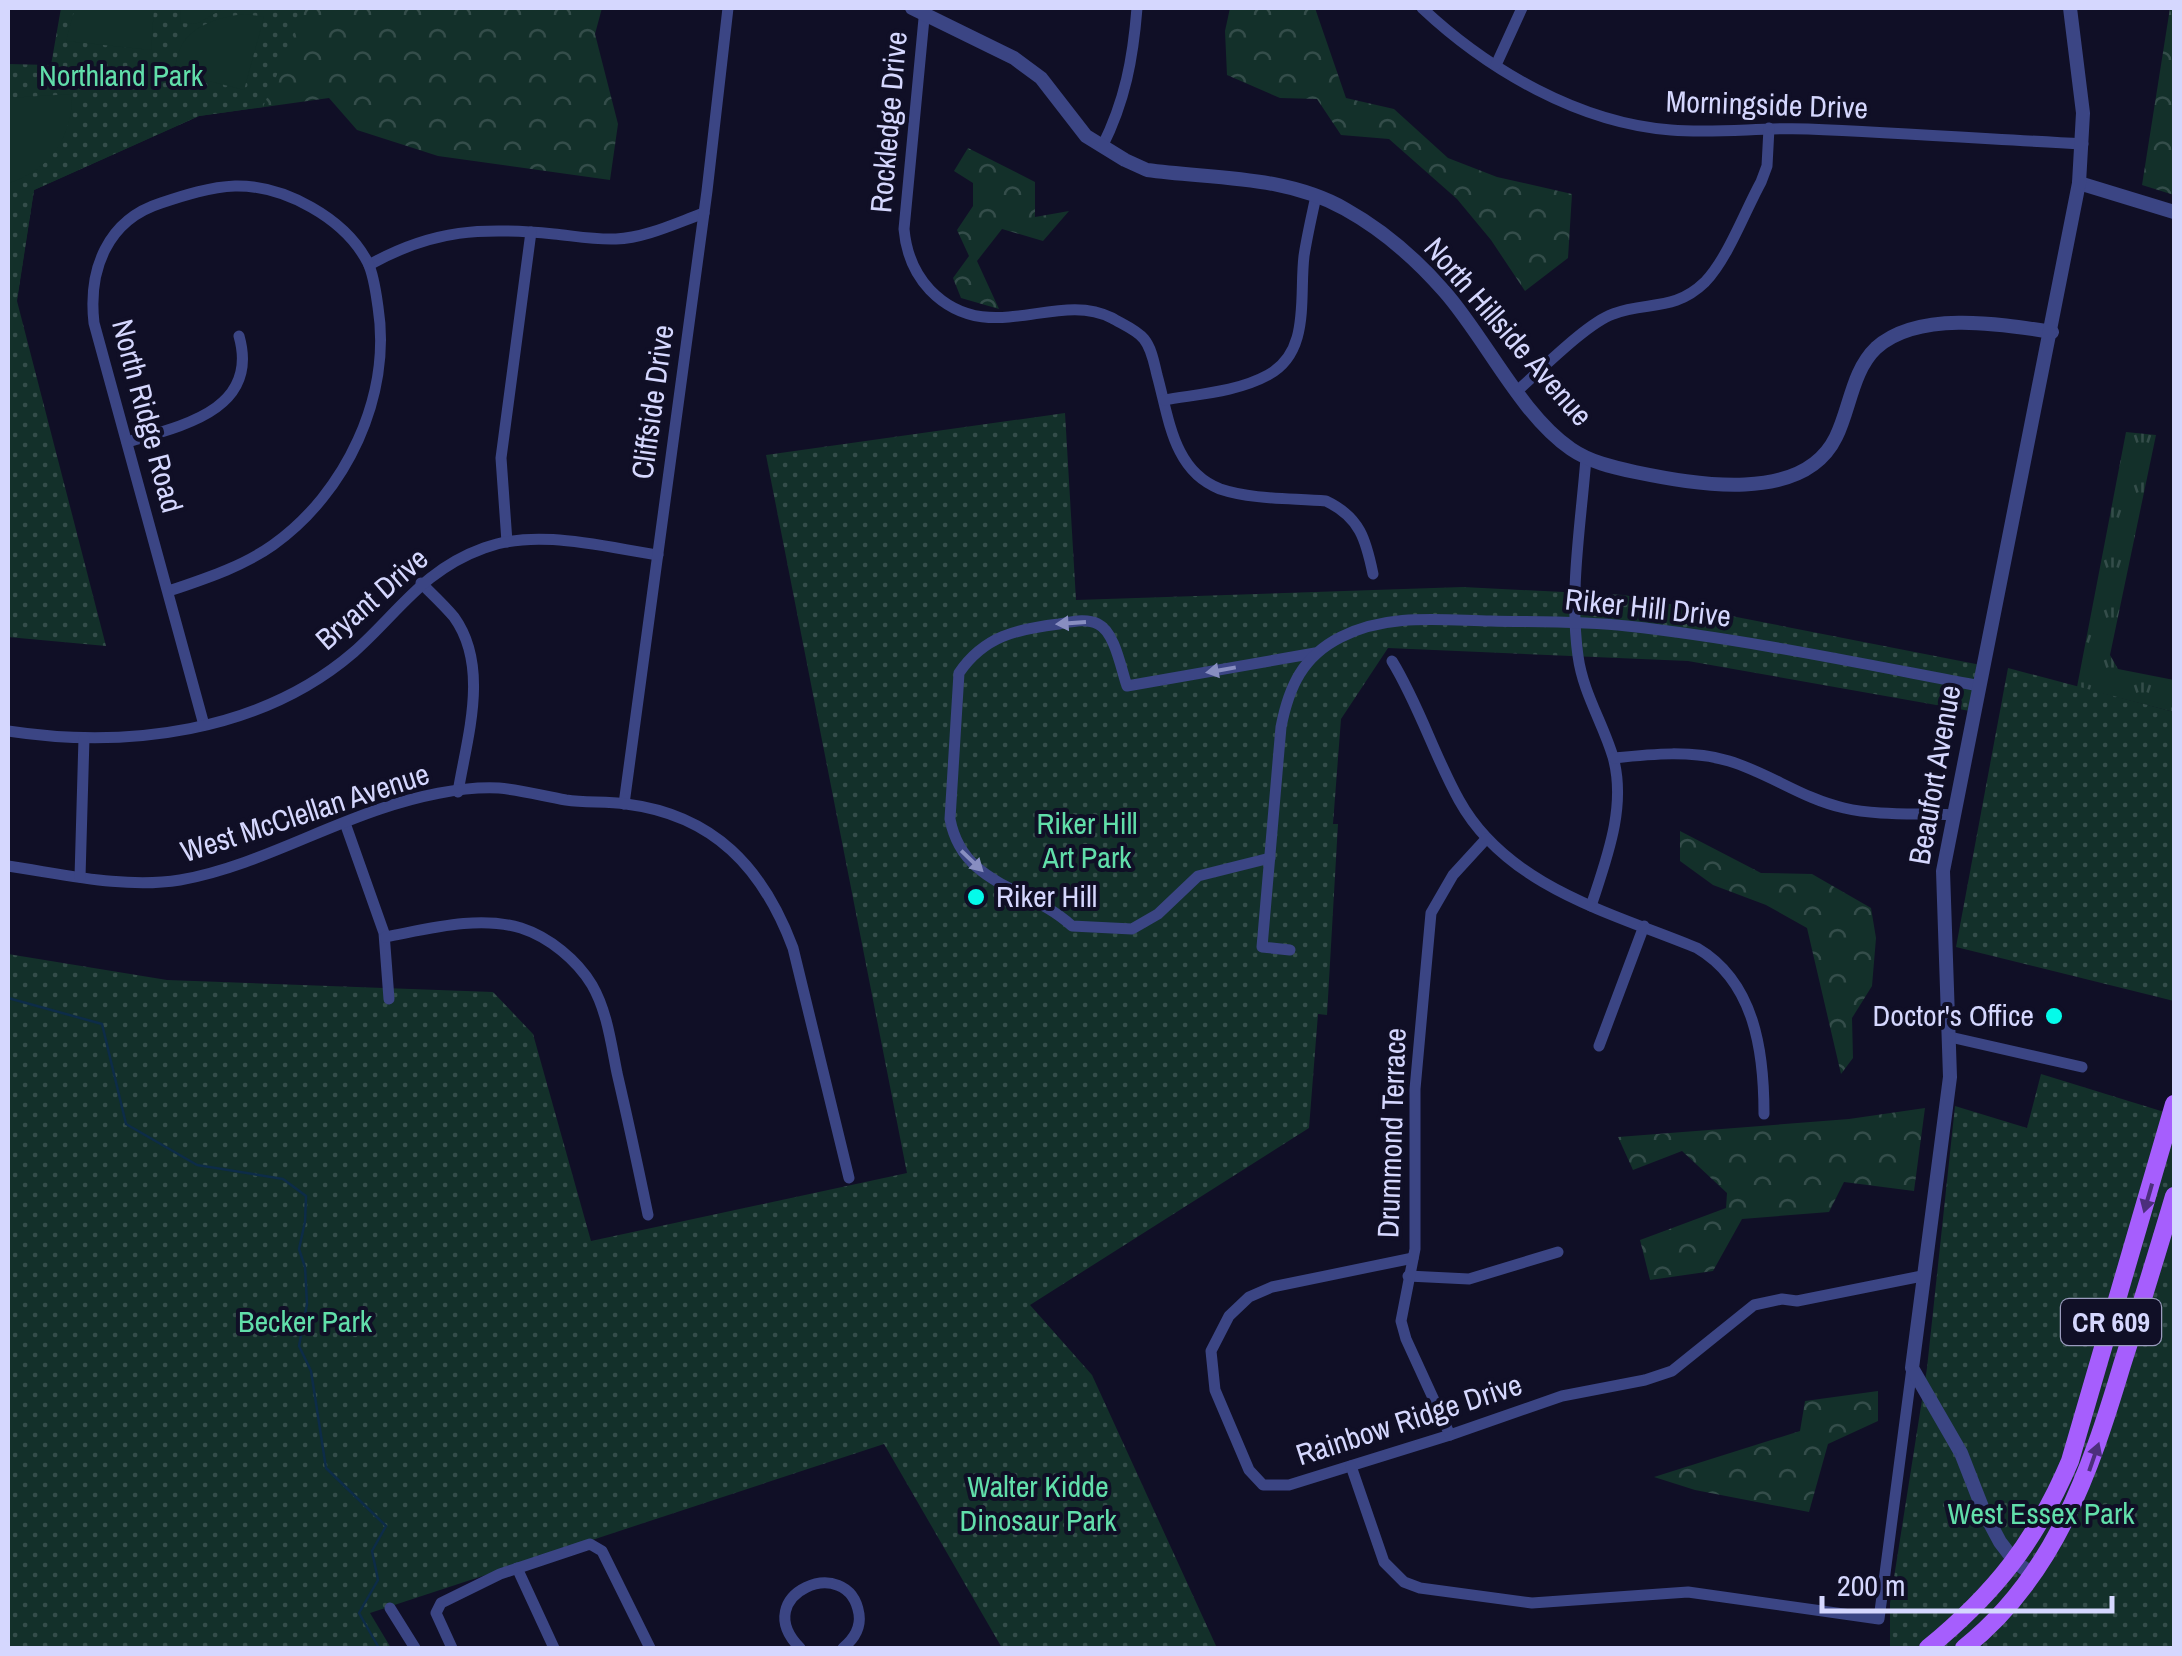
<svg xmlns="http://www.w3.org/2000/svg" width="2182" height="1656" viewBox="0 0 2182 1656" font-family="'Archivo Narrow',sans-serif">
  <defs>
    <pattern id="grass-tufts" width="24" height="20" patternUnits="userSpaceOnUse" patternTransform="scale(2.5)"><rect width="24" height="20" fill="#13302a"/><path d="M3 7l-1-3M5 7V3M7 7l1-3M15 17l-1-3M17 17v-4M19 17l1-3" fill="none" stroke="#344d4a"/></pattern>
    <pattern id="forest-crowns" width="20" height="18" patternUnits="userSpaceOnUse" patternTransform="scale(2.5)"><rect width="20" height="18" fill="#13302a"/><path d="M2 6a3 3 0 1 1 6 0M12 15a3 3 0 1 1 6 0" fill="none" stroke="#344d4a"/></pattern>
    <pattern id="park-dots" width="8" height="8" patternUnits="userSpaceOnUse" patternTransform="scale(2.5)"><rect width="8" height="8" fill="#13302a"/><path d="M2 2h.1M6 6h.1" fill="none" stroke="#344d4a" stroke-width="1.8" stroke-linecap="round"/></pattern>
  </defs>
  <rect width="100%" height="100%" fill="#100f26"/>
  <polygon fill="url(#grass-tufts)" points="2126,432 2156,435 2110,655 2118,669 2174,680 2174,712 2077,687"/>
  <g fill="url(#forest-crowns)">
    <polygon points="278,8 602,8 595,34 618,124 610,180 438,156 357,130 329,98 199,116 34,190 16,305 8,637 8,68 83,63"/>
    <polygon points="1230,8 1315,8 1346,98 1394,109 1448,158 1497,177 1572,194 1568,258 1525,291 1491,240 1457,199 1389,139 1341,135 1317,99 1280,98 1227,75 1225,31"/>
    <polygon points="2170,8 2174,8 2174,195 2142,185"/>
    <polygon points="968,148 1035,182 1035,217 1069,211 1043,241 1002,229 977,261 999,309 961,298 953,278 969,256 957,230 973,206 973,183 954,171"/>
    <polygon points="1680,831 1761,873 1812,874 1871,908 1876,938 1872,986 1852,1018 1853,1058 1841,1074 1807,928 1766,905 1713,885 1680,861"/>
    <polygon points="1925,1108 1914,1191 1844,1182 1829,1212 1742,1219 1713,1271 1650,1280 1640,1240 1726,1208 1727,1193 1682,1151 1633,1170 1618,1137 1849,1119"/>
    <polygon points="1878,1391 1878,1421 1828,1444 1809,1512 1695,1490 1654,1477 1800,1431 1805,1401"/>
  </g>
  <g fill="url(#park-dots)">
    <polygon points="61,8 306,8 263,107 199,116 34,190 17,301 106,646 8,637 8,64 51,65"/>
    <polygon points="1065,413 1076,600 1463,587 1624,595 1981,665 1970,711 1688,661 1388,648 1341,719 1333,824 1338,824 1327,1015 1318,1014 1309,1128 1030,1305 1092,1375 1217,1648 1002,1648 884,1444 370,1613 391,1648 8,1648 8,954 167,980 493,992 533,1034 591,1241 907,1173 766,455"/>
    <polygon points="2008,668 2174,712 2174,1001 1956,947"/>
    <polygon points="2041,1074 2174,1115 2174,1648 1890,1648 1890,1603 1927,1368 1955,1106 2027,1128"/>
  </g>
  <g fill="#13302a">
    <polygon points="75,8 154,8 151,50 66,41"/>
    <polygon points="181,8 224,8 197,24 180,23"/>
    <path d="M246,14L264,17L244,90L174,72C176,64 177,54 181,47C192,24 223,16 246,14Z"/>
    <path d="M72,94C73,136 49,172 8,183V98Z"/>
  </g>
  <g fill="none" stroke-linecap="round" stroke-linejoin="round">
    <polyline stroke="#0d2c48" stroke-width="2.5" points="8,998 102,1024 126,1124 197,1165 283,1179 306,1196 305,1222 299,1249 305,1267 307,1304 299,1346 311,1371 326,1468 386,1526 372,1551 378,1580 359,1613 379,1648"/>
    <g stroke="#3b4584" stroke-width="11">
      <path d="M925,8L904,229C906,252 914,273 930,290C988,350 1056,289 1112,318C1122,324 1137,330 1144,339C1152,349 1154,363 1157,375C1169,418 1173,471 1220,489C1253,500 1293,498 1326,501C1360,517 1366,540 1373,574"/>
      <path d="M1422,8C1488,70 1579,123 1671,130C1717,134 1763,127 1808,129C1900,133 1991,139 2083,144"/>
      <polyline points="1496,65 1522,8"/>
      <path d="M1102,147C1125,101 1133,59 1137,8"/>
      <path d="M369,265C433,229 483,227 554,234C574,236 596,240 616,239C645,238 676,223 704,213"/>
      <path d="M1517,391C1540,371 1587,323 1613,314C1647,301 1674,312 1705,282C1728,258 1745,211 1761,182L1767,166L1769,128"/>
      <path d="M1164,400C1198,394 1237,392 1268,375C1311,352 1299,297 1304,256C1307,236 1312,215 1316,196"/>
      <path d="M127,442C182,426 260,410 239,336"/>
      <path d="M1586,458C1581,523 1569,592 1578,656C1583,693 1603,723 1613,757C1627,807 1606,860 1591,906"/>
      <polyline points="507,542 501,458 531,232"/>
      <path d="M421,583C432,594 444,605 454,617C490,667 467,737 458,792"/>
      <path d="M169,591C204,579 242,567 273,545C346,493 392,396 378,307C376,293 374,276 368,263C345,218 284,185 235,186C210,187 185,195 161,203C107,220 88,270 94,323L204,725"/>
      <path d="M1392,661C1419,705 1434,755 1459,800C1507,887 1612,913 1697,948C1755,982 1764,1052 1764,1114"/>
      <path d="M8,731C126,749 260,733 354,652C399,612 423,570 484,548C536,528 604,547 658,555"/>
      <path d="M1614,758C1652,754 1692,750 1729,761C1769,773 1803,799 1844,808C1878,816 1918,813 1953,815"/>
      <polyline points="624,804 707,191 728,8"/>
      <polyline points="345,823 384,933 389,999"/>
      <path d="M1270,858L1198,876L1158,914L1132,929L1072,926C1029,886 963,887 950,819L959,673C984,636 1017,629 1059,624C1071,622 1086,618 1098,624C1115,632 1121,669 1127,686L1315,653"/>
      <path d="M8,866C63,874 124,889 180,880C249,868 314,831 380,809C415,797 461,786 499,788C521,790 543,796 566,800C586,803 606,801 626,804C714,815 763,868 793,948L849,1178"/>
      <polyline points="80,877 84,738"/>
      <path d="M385,937C428,929 478,915 521,928C549,937 577,960 592,985C607,1011 611,1043 617,1073C628,1120 638,1167 648,1215"/>
      <path d="M1290,950L1262,947L1281,727C1289,686 1303,656 1341,637C1387,613 1441,620 1491,621C1536,622 1583,621 1627,626C1745,639 1863,664 1980,686"/>
      <polyline points="1950,1037 2082,1067"/>
      <polyline points="1599,1046 1644,926"/>
      <polyline points="1413,1258 1272,1287 1249,1297 1229,1316 1211,1351 1215,1390 1249,1470 1263,1485 1289,1485 1450,1435 1562,1396 1645,1380 1672,1371 1754,1305 1782,1299 1797,1301 1922,1276"/>
      <polyline points="1408,1276 1469,1279 1558,1252"/>
      <polyline points="1450,1435 1406,1339 1401,1321 1415,1249 1415,1089 1431,913 1453,875 1486,839"/>
      <polyline points="1351,1466 1384,1562 1404,1582 1420,1588 1532,1603 1688,1592 1879,1619 1912,1368"/>
      <polyline points="517,1568 554,1648"/>
      <polyline points="390,1608 415,1648"/>
      <polyline points="452,1648 436,1613 441,1603 500,1574 590,1544 602,1551 650,1648"/>
      <path d="M800,1648C747,1595 849,1551 859,1614C861,1628 854,1639 843,1648"/>
    </g>
    <g stroke="#3b4584" stroke-width="14">
      <path d="M912,8L1014,58L1041,78L1086,136L1125,160L1147,170C1213,179 1285,175 1345,209C1381,229 1416,259 1444,291C1485,337 1520,414 1571,449C1590,462 1612,467 1635,472C1693,484 1803,505 1836,437C1850,409 1852,371 1876,348C1918,310 2001,324 2052,332"/>
      <polyline points="2079,183 2174,212"/>
      <polyline points="2033,1574 2016,1563 2000,1542 1984,1512 1961,1453 1912,1368 1950,1077 1943,871 2079,183 2083,113 2070,8"/>
    </g>
    <g stroke="#a65efd" stroke-width="18">
      <path d="M1928,1648C1995,1593 2036,1541 2070,1461L2174,1104"/>
      <path d="M1964,1648C2054,1577 2090,1472 2122,1365C2140,1309 2157,1253 2174,1196"/>
    </g>
  </g>
  <defs><path id="oneway-solid" d="M-6-.8H1V-3.2L6.5 0L1 3.2V.8H-6Z" transform="scale(2.5)"/></defs>
  <g fill="#888ec1">
    <use href="#oneway-solid" transform="translate(1071 623) rotate(176)"/>
    <use href="#oneway-solid" transform="translate(1221 670) rotate(170)"/>
    <use href="#oneway-solid" transform="translate(972 861) rotate(44)"/>
  </g>
  <g fill="#4c2f7c">
    <use href="#oneway-solid" transform="translate(2148 1198) rotate(106)"/>
    <use href="#oneway-solid" transform="translate(2094 1457) rotate(-71)"/>
  </g>
  <g fill="#04fbea" stroke="#100f26" stroke-width="4">
    <circle cx="976" cy="897" r="10"/>
    <circle cx="2054" cy="1016" r="10"/>
  </g>
  <g text-anchor="middle" stroke-width="8" stroke-linejoin="round" paint-order="stroke">
    <rect fill="#100f26" stroke="#9a9bbd" stroke-width="2.5" x="2061" y="1299" width="100" height="46" rx="8"/>
    <g font-size="28" font-weight="bold" fill="#d5d7fe">
      <text x="2111" y="1332">CR 609</text>
    </g>
    <g font-size="30" fill="#61deaa" stroke="#100f26">
      <text x="121" y="86">Northland Park</text>
      <text x="1087" y="834">Riker Hill<tspan x="1087" dy="34">Art Park</tspan></text>
      <text x="305" y="1332">Becker Park</text>
      <text x="1038" y="1497">Walter Kidde<tspan x="1038" dy="34">Dinosaur Park</tspan></text>
      <text x="2041" y="1524">West Essex Park</text>
    </g>
    <g font-size="30" fill="#d5d7fe" stroke="#100f26">
      <text transform="translate(1767 105) rotate(2)" y="10">Morningside Drive</text>
      <text transform="translate(889 122) rotate(-85)" y="10">Rockledge Drive</text>
      <text transform="translate(1508 332) rotate(49)" y="10">North Hillside Avenue</text>
      <text transform="translate(653 402) rotate(-82)" y="10">Cliffside Drive</text>
      <text transform="translate(147 416) rotate(75)" y="10">North Ridge Road</text>
      <text transform="translate(372 599) rotate(-41)" y="10">Bryant Drive</text>
      <text transform="translate(1648 608) rotate(6)" y="10">Riker Hill Drive</text>
      <text transform="translate(1935 775) rotate(-80)" y="10">Beaufort Avenue</text>
      <text transform="translate(305 813) rotate(-18)" y="10">West McClellan Avenue</text>
      <text transform="translate(1392 1133) rotate(-88)" y="10">Drummond Terrace</text>
      <text transform="translate(1409 1420) rotate(-18)" y="10">Rainbow Ridge Drive</text>
    </g>
    <g font-size="30" fill="#d5d7fe" stroke="#100f26" text-anchor="start">
      <text x="996" y="907">Riker Hill</text>
      <text x="2034" y="1026" text-anchor="end">Doctor's Office</text>
    </g>
  </g>
  <rect width="2182" height="1656" fill="none" stroke="#d5d7fe" stroke-width="20"/>
  <path d="M1822 1596v15h290v-15" fill="none" stroke="#d5d7fe" stroke-width="5"/>
  <text x="1837" y="1596" font-size="30" fill="#d5d7fe" stroke="#100f26" stroke-width="8" paint-order="stroke">200 m</text>
</svg>
